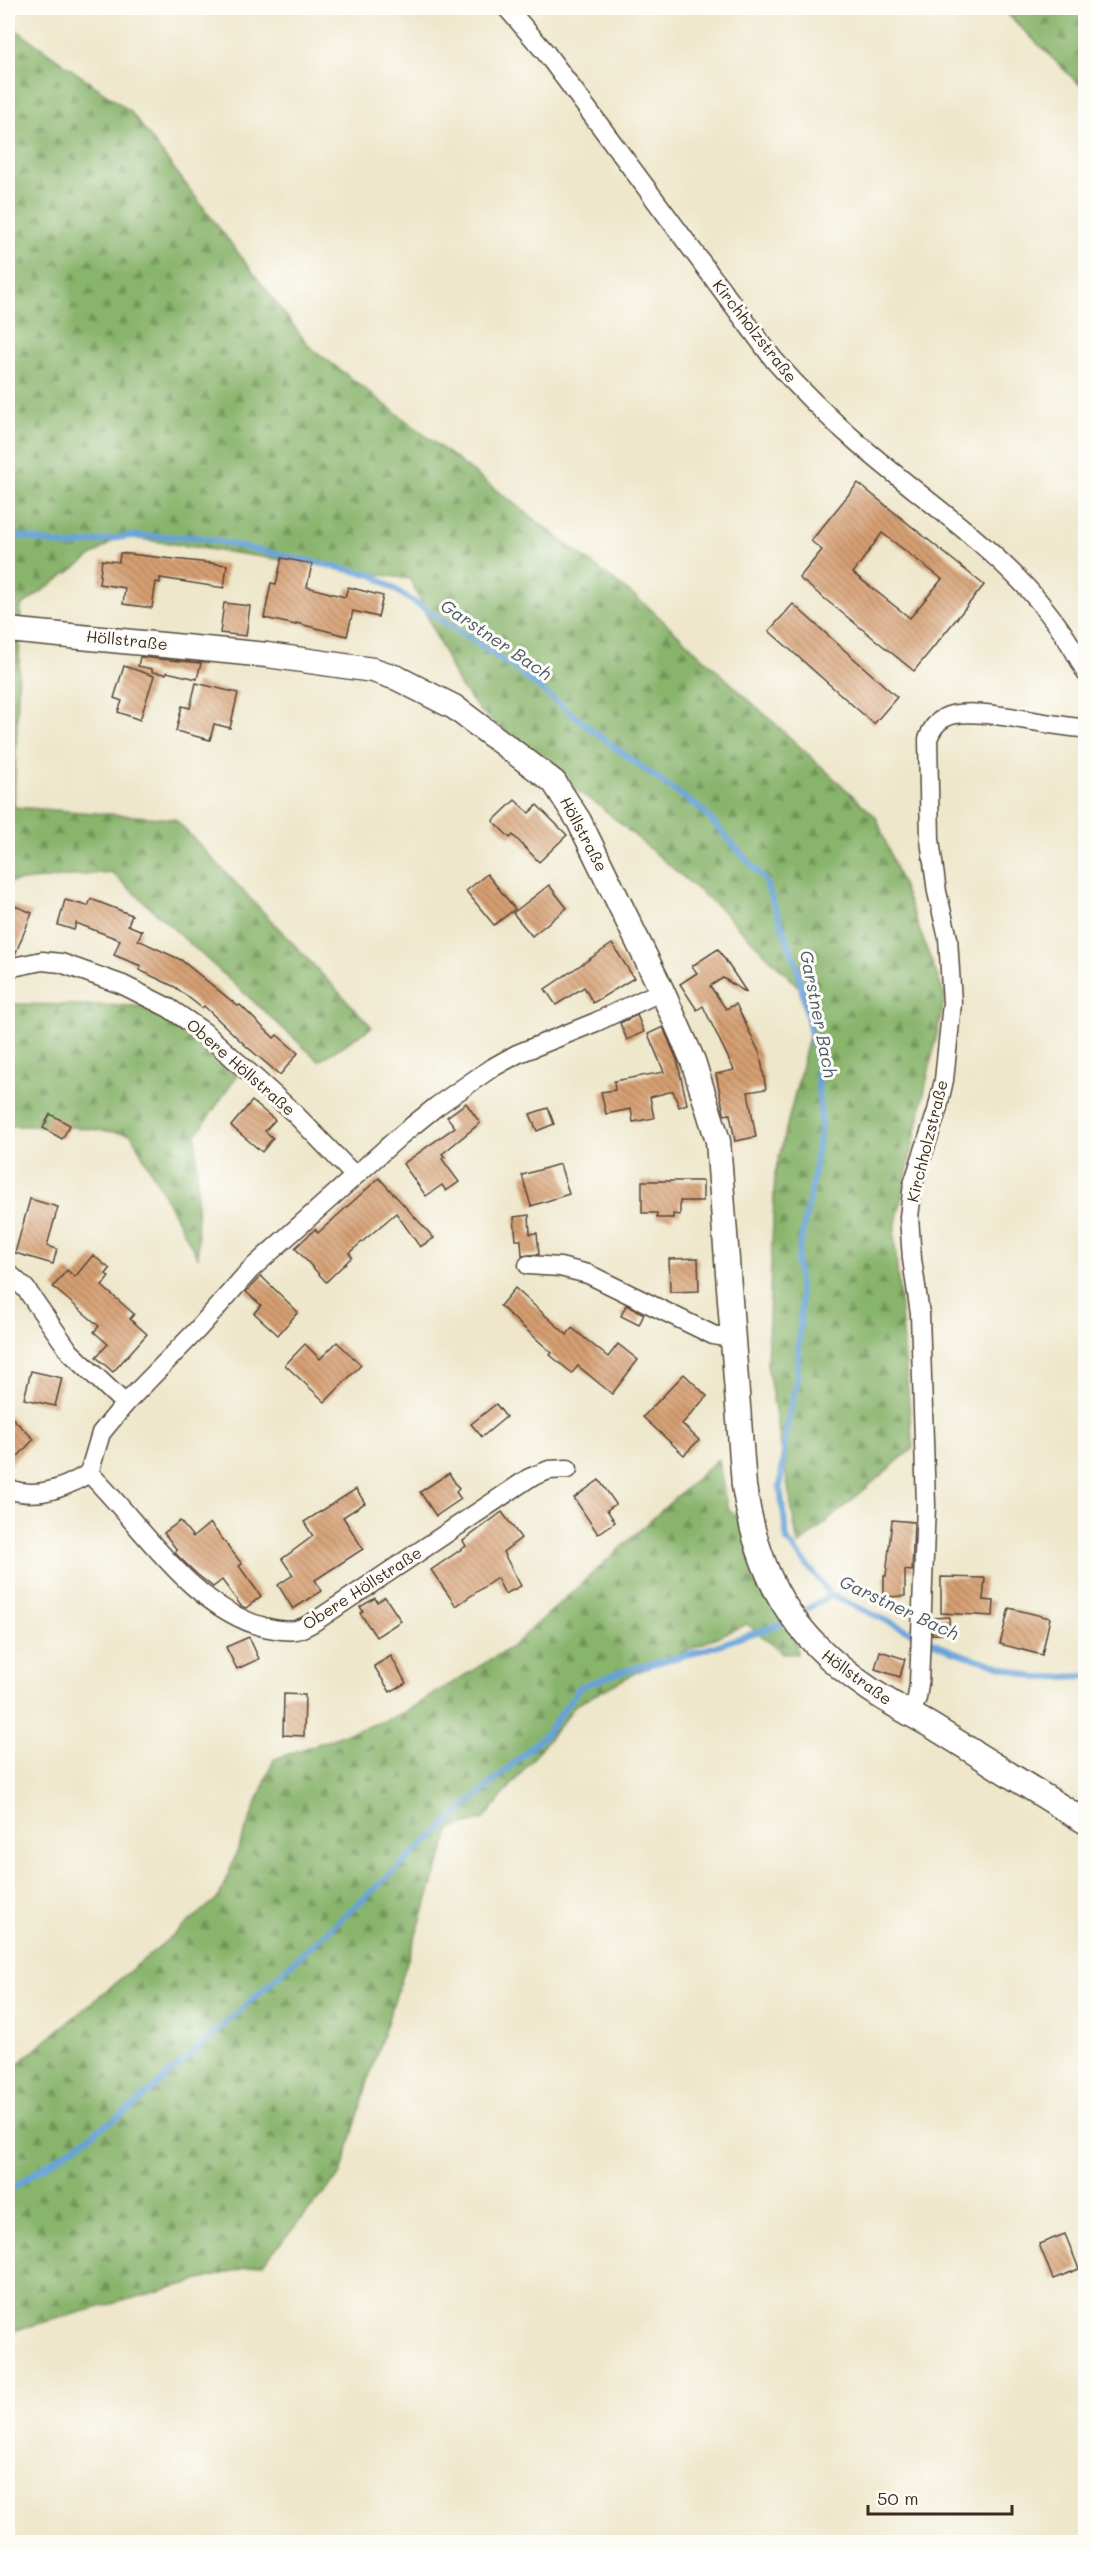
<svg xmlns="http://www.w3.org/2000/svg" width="1093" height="2550" viewBox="0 0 1093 2550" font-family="Mali,sans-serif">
  <defs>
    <pattern id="forest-firs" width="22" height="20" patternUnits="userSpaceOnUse" patternTransform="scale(1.5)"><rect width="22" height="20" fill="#88b46c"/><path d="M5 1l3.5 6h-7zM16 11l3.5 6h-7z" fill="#709358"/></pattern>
    <pattern id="building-back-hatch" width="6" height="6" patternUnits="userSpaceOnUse" patternTransform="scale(1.5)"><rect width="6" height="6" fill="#d69f72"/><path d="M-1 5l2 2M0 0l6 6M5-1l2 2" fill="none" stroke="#af825d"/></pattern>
  </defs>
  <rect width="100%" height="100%" fill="#fdfcf7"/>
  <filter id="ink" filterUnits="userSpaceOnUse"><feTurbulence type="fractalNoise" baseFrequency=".0167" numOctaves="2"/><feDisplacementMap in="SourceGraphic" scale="12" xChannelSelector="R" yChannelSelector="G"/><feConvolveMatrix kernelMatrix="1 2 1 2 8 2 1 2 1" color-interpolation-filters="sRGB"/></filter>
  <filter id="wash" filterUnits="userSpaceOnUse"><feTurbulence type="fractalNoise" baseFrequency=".008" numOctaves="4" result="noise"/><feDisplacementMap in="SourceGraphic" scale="24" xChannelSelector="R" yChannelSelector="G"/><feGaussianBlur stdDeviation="1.35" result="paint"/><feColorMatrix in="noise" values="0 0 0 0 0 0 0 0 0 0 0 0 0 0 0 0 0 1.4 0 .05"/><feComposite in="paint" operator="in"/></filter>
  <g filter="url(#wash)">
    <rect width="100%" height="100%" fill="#eee7cb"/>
    <g fill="url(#forest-firs)" stroke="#626f45" stroke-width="1.5">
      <polygon points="1001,8 1085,8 1085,90"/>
      <polygon points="8,24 130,111 309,346 647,606 876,817 945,996 894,1233 913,1448 798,1546 767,1364 775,1173 817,1005 719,908 600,806 579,792 480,711 458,683 410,579 120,536 21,606 14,807 175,819 372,1027 319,1061 111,872 11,882 8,886"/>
      <polygon points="8,1004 147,1006 237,1076 196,1135 198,1258 131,1134 65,1126 8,1126"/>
      <polygon points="718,1459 727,1507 739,1519 770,1599 796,1641 797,1654 783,1653 747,1624 635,1673 576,1705 484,1819 451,1829 370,2074 341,2174 263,2263 8,2332 8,2072 219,1897 274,1759 398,1716 513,1646"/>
    </g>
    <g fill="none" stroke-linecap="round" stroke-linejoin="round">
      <g stroke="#68a3d8" stroke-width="6">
        <polyline points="8,534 69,546 129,536 198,537 373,575 511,666 614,747 702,810 765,880 797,967 816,1058 821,1125 812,1185 797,1261 801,1305 797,1379 786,1432 780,1487 787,1540 831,1595 952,1651 1037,1678 1086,1676"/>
        <polyline points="807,1609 831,1595"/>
        <polyline points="8,2191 134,2106 546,1734 580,1687 621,1672 697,1652 781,1624"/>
      </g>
    </g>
    <g id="blocks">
      <g fill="url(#building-back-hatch)" fill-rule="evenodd">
        <path d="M858,483L984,585L914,671L799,578L822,550L811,541ZM882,533L942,579L910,618L853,573Z"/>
        <polygon points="120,553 227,565 224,588 160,578 160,583 156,582 152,608 123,604 125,588 99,584 102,560 119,562"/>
        <polygon points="282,558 312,564 307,587 345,597 348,587 383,596 378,617 353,611 347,636 296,623 296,625 264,618 271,583 276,584"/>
        <polygon points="224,603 250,606 246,636 220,633"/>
        <polygon points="793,604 897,697 874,724 769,631"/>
        <polygon points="140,657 200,663 201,663 197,679 167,672 166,674 152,672 152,669 138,666"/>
        <polygon points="124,666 154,676 140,720 118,712 122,701 114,698"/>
        <polygon points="196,683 238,693 230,728 214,724 210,740 176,731 182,706 190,708"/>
        <polygon points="515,800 529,813 537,805 567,835 539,862 513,835 510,838 493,821"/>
        <polygon points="487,874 515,909 494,925 466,891"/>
        <polygon points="549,885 567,908 532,936 513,913"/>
        <polygon points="91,899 132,915 128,925 142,931 138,940 181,960 238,1006 240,1005 274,1038 277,1035 298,1053 280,1075 246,1046 204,1006 202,1008 175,987 139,970 141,966 114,955 120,940 76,923 74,930 58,925 65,900 88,906"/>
        <polygon points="8,903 32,913 15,955 8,957"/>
        <polygon points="612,944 634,978 593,1003 584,987 556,1005 545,989"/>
        <polygon points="718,949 747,993 723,978 710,986 726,1009 736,1004 760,1054 766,1089 748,1092 756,1137 735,1141 730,1114 725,1115 724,1113 716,1074 734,1070 703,1006 697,1010 680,984 697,973 692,966"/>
        <polygon points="637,1015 644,1032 627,1040 620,1023"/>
        <polygon points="663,1027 677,1060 687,1104 679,1107 673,1091 650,1097 654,1118 633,1122 631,1109 606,1114 601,1092 615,1090 614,1081 664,1072 648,1034"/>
        <polygon points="252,1101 275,1120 265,1131 273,1138 262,1152 231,1126"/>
        <polygon points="466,1103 480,1123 442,1154 445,1157 442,1159 459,1182 446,1191 442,1185 426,1196 403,1164 455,1127 447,1117"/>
        <polygon points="548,1108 554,1124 537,1131 530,1114"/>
        <polygon points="50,1114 70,1125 62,1139 43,1128"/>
        <polygon points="560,1164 569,1194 531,1206 522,1175"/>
        <polygon points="379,1178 434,1238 420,1247 396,1213 349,1253 352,1257 326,1282 295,1248 315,1229 318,1233"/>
        <polygon points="642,1181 703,1181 703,1201 680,1201 680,1215 673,1214 673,1218 657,1218 657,1213 642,1213"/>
        <polygon points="30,1199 58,1207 47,1246 57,1249 53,1264 15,1253"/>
        <polygon points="529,1215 530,1234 537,1233 539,1254 522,1256 521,1240 516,1240 514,1217"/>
        <polygon points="93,1255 110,1269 106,1274 109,1277 102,1286 134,1314 130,1319 147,1334 113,1372 96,1357 108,1344 94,1332 99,1326 53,1287 67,1270 75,1277"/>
        <polygon points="698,1258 699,1291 670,1292 669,1259"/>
        <polygon points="261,1276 298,1312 278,1335 254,1313 261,1305 246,1292"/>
        <polygon points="515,1288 567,1335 572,1328 608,1357 618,1344 638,1360 612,1394 578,1366 572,1373 550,1355 552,1353 500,1306"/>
        <polygon points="626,1305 644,1314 639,1325 621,1316"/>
        <polygon points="337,1342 361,1365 325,1402 285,1365 305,1344 320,1359"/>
        <polygon points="31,1371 62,1378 55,1406 24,1399"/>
        <polygon points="684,1374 707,1396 682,1424 699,1440 684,1455 643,1417"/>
        <polygon points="496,1404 506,1417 482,1437 471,1424"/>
        <polygon points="8,1414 34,1439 8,1467"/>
        <polygon points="449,1473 459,1489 456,1492 461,1499 436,1516 420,1492"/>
        <polygon points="599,1480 616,1504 607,1510 615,1522 598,1534 574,1498"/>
        <polygon points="356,1489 365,1503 343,1517 363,1549 315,1580 322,1591 293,1609 278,1585 293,1575 282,1559 313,1536 304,1522"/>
        <polygon points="502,1512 521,1538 503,1552 521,1586 505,1594 497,1578 456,1606 431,1570 466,1546 463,1541"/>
        <polygon points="892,1520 914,1522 912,1571 905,1570 905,1596 884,1597 884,1576 886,1576"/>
        <polygon points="180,1521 193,1537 210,1523 242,1564 239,1566 261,1596 246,1608 241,1606 222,1580 213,1587 198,1575 178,1556 175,1552 177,1550 164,1533"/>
        <polygon points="941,1577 985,1578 983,1600 994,1601 993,1616 941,1613"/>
        <polygon points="385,1597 401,1621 376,1637 360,1613 363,1611 360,1607 375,1598 377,1602"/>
        <polygon points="1009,1608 1050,1618 1042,1655 1000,1644"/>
        <polygon points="949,1617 950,1634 932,1634 933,1618"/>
        <polygon points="249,1637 259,1659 237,1669 226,1647"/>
        <polygon points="880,1651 905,1659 900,1677 875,1669"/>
        <polygon points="391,1656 406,1683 390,1692 374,1666"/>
        <polygon points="284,1694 305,1695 304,1736 283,1735"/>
        <polygon points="1065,2234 1079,2269 1053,2279 1039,2244"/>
      </g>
    </g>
  </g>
  <g filter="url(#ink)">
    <use href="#blocks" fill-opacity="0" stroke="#564638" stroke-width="1.5"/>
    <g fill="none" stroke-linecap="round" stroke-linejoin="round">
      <defs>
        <g id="minor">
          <path d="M507,8L546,53L774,360C800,390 829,418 859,444C940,515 1038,572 1086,673"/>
          <polyline points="8,968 42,961 61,963 123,985 169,1008 204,1032 294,1113 354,1175"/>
          <polyline points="528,1265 560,1267 588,1274 713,1335 733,1339"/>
          <polyline points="8,1273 26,1289 70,1352 125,1404"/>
          <path d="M568,1469L549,1470L529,1478L317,1620C310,1624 304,1628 296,1630C286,1632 274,1629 264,1627C190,1607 142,1525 89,1473L101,1433L125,1404L197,1330L250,1270L401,1135L437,1106L490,1069L517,1054L596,1022L662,991"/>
          <path d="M8,1489C37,1499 64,1489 89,1473"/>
          <path d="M911,1713L917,1698L919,1684L926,1505L920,1314L912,1259L909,1217L913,1184L937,1111L944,1080L952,1003L948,938L937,892L930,840L928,739C931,730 935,723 944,718C968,703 1053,728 1086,728"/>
        </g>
        <path id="tertiary" d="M8,630L267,655L373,670L397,678L454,707L554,782L579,821L662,991L693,1061L718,1141L744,1486C758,1577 791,1636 868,1688C889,1703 913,1715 935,1728C985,1759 1035,1791 1086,1822"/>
      </defs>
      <use href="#minor" stroke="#564638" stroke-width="21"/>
      <use href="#tertiary" stroke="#564638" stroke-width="27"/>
      <use href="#minor" stroke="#fff" stroke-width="18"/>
      <use href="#tertiary" stroke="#fff" stroke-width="24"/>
    </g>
  </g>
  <g text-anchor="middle" stroke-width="6" stroke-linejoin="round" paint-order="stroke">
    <g font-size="16" fill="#3b2a1e" stroke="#fdfcf7">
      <text transform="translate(755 331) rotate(52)" y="6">Kirchholzstraße</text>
      <text transform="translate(127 640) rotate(6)" y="6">Höllstraße</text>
      <text transform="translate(584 834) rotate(62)" y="6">Höllstraße</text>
      <text transform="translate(241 1067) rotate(41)" y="6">Obere Höllstraße</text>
      <text transform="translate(927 1141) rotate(-76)" y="6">Kirchholzstraße</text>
      <text transform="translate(362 1588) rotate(-33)" y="6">Obere Höllstraße</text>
      <text transform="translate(857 1677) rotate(36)" y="6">Höllstraße</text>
    </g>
    <g font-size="18" font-style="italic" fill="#4d5a68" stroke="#fdfcf7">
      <text transform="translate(496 640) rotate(34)" y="6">Garstner Bach</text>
      <text transform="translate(818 1014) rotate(79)" y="6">Garstner Bach</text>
      <text transform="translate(899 1608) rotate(25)" y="6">Garstner Bach</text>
    </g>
  </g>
  <rect width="1093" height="2550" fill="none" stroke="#fdfcf7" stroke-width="30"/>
  <path d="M868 2505v9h144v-9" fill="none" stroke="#3b2a1e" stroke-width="3"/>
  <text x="877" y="2505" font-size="18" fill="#3b2a1e" stroke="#fdfcf7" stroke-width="4.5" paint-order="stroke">50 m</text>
</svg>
